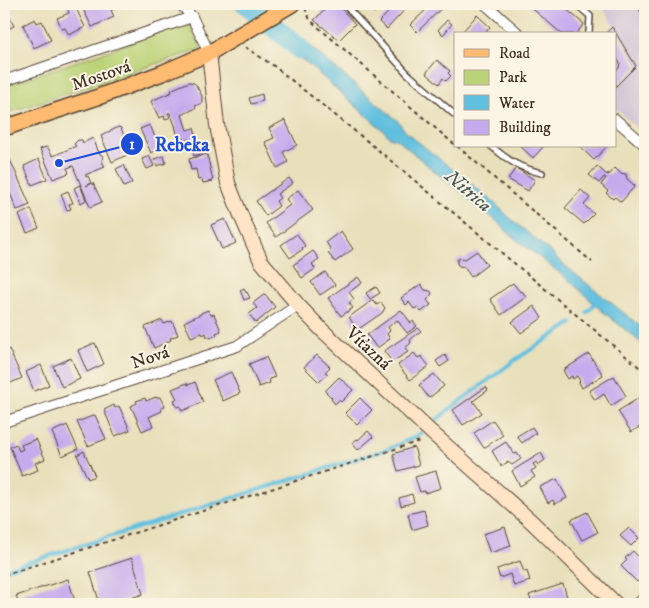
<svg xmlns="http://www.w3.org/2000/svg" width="649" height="608" viewBox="0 0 649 608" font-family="'IM FELL DW Pica',serif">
  <rect width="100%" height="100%" fill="#fcf5e5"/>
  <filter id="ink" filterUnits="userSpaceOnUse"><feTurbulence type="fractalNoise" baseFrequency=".02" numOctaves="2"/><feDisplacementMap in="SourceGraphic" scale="10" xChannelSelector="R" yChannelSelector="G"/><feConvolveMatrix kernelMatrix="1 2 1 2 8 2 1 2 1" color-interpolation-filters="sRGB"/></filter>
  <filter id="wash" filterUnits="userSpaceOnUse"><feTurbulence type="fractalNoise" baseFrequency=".0096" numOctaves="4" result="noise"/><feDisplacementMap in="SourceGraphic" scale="20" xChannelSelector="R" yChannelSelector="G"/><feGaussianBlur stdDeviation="1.12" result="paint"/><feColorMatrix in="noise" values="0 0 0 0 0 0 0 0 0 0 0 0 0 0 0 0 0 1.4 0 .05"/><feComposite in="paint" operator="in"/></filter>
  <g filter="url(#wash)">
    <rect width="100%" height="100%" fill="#e8e0bb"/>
    <polygon fill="#ccbed3" points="601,4 645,4 645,135 615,108 615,89 638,66"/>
    <polygon fill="#bbd378" stroke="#7b7e4b" points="189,23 201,49 4,114 4,86"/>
    <g fill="#61bfdf" stroke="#4e747e">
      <polygon points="231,4 263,4 245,15"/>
      <polygon points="286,24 329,63 398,121 405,131 412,137 490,199 510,218 552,253 564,265 645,330 645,346 601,310 570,281 513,237 493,218 474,205 462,193 440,176 398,140 389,137 385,132 307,63 268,35"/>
    </g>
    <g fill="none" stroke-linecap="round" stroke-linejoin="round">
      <g stroke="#61bfdf" stroke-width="4">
        <polyline points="587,312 598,301"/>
        <polyline points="4,570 388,449 417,436 446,412 515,360 572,323"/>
      </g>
      <polyline stroke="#61bfdf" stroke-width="21" points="247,4 300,49"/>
    </g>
    <g id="blocks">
      <g fill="#c5abed">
        <polygon points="65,4 74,4 85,27 69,35 65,28 62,29 57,18 69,13"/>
        <polygon points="94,4 117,4 118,7 111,10 114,17 92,27 83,9"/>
        <polygon points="331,4 337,4 355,24 339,40 314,20"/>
        <polygon points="365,4 383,4 374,13"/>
        <polygon points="396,4 410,4 387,29 379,22"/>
        <polygon points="432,4 446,4 417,32 410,25"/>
        <polygon points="527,4 560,4 584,24 576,34 562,34"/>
        <polygon points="4,5 14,26 4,31"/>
        <polygon points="477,15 490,27 484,34 466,34 463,31"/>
        <polygon points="35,19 37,23 42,21 51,40 34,48 23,25"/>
        <polygon points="447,20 452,24 443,35 438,30"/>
        <polygon points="612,27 636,66 615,87 615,71 619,68 620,63 615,56 615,34 605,34"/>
        <polygon points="437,60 450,71 448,73 451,76 446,81 443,78 439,84 426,73"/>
        <polygon points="189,82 194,83 196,85 202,96 202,103 195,106 196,108 182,115 187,130 194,128 199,147 206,144 207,152 194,156 189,139 184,141 183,138 180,140 177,134 175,125 170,113 168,113 170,117 165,120 164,116 159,118 151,101 172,92 171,90"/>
        <polygon points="262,94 263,101 251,104 249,98"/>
        <polygon points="285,120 297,145 283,152 288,162 277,168 265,142 274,138 269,128"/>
        <polygon points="150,125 160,149 151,153 140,129"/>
        <polygon points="118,127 121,128 131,153 112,162 101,136"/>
        <polygon points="93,138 99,153 103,156 102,161 105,167 85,175 86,177 88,176 91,183 86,186 93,183 102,202 90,207 73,166 67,168 69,173 53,179 40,149 46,147 48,148 53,156 76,146 74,144 78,140 82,140 83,143"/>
        <polygon points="520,146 544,146 533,158"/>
        <polygon points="579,146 607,146 594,160"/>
        <polygon points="207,154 213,181 203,183 202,179 198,180 196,169 191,170 189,159"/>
        <polygon points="8,155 30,205 17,210 4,179 4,157"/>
        <polygon points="149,156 154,166 147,169 142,159"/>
        <polygon points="164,156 166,163 157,166 154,159"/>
        <polygon points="39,159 47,179 32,185 24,166"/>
        <polygon points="124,165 132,183 124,187 116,169"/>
        <polygon points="597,166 607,175 608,173 609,175 615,168 620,173 626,174 627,179 635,186 621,202 615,197 613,199 606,193 608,191 601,185 606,178 604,177 599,183 589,175"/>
        <polygon points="516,168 535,180 528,191 508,179"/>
        <polygon points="289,178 293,183 277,194 280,198 276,201 279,206 266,216 256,201"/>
        <polygon points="80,185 86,200 81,203 74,188"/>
        <polygon points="298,190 313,210 276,237 266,223 290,205 286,199"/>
        <polygon points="581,190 590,198 584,205 594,214 584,224 565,208"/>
        <polygon points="68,191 73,203 69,204 71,209 67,210 61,194"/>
        <polygon points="31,209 39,228 27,233 19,215"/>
        <polygon points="225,219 236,243 222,249 211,225"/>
        <polygon points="341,231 353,249 335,262 328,253 331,250 326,242"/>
        <polygon points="297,234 305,246 302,248 303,249 290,258 281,245"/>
        <polygon points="313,251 319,259 312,264 315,269 302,278 293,265"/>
        <polygon points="477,251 487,265 471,277 464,267 459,266 457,264 457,260 460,258 465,259"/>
        <polygon points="325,272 335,285 320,295 311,282"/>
        <polygon points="358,277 362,283 349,292 354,299 349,303 353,308 341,316 328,298"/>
        <polygon points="513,283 520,292 522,291 526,297 501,315 490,299"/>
        <polygon points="421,284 425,290 430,291 432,293 430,297 427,300 431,305 421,312 418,307 414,309 409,302 406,305 401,298"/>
        <polygon points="376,287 380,293 370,299 366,293"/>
        <polygon points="244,288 246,293 247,292 250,298 244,300 240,290"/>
        <polygon points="265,294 275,307 256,323 249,314 257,308 253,303"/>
        <polygon points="373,300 377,305 381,302 385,308 382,313 357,330 349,317"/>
        <polygon points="534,306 542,318 521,333 512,322"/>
        <polygon points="208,310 211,315 214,314 221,331 216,333 217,335 210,338 209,336 207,337 206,333 203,335 202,333 191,337 184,322 201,314 201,313"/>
        <polygon points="401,310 411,323 413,321 417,326 407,333 397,320 388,327 390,331 387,334 390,339 377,348 367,335"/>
        <polygon points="162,320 164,324 172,321 178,335 170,338 171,340 154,348 145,327"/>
        <polygon points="418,328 421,331 410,340 411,343 405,348 408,352 392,362 384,351"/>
        <polygon points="95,343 104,364 87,372 78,350"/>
        <polygon points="9,349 22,378 4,386 4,351"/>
        <polygon points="414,353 418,358 421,356 429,366 410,380 398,365"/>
        <polygon points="589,354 603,375 582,388 579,382 580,381 577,376 573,379 572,376 568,379 563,370"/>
        <polygon points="317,355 330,367 325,372 328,374 319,382 304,367"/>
        <polygon points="445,355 449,361 440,367 436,361"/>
        <polygon points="266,357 275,377 269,379 270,383 259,387 249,364"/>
        <polygon points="71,358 80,379 62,387 53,366"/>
        <polygon points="41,365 49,385 34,391 26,372"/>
        <polygon points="231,372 240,393 223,401 213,380"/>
        <polygon points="434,374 444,386 429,398 419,385"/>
        <polygon points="614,376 626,396 611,406 604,394 595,400 589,391"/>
        <polygon points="339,377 353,390 341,402 339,400 335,404 331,399 332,398 325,391"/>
        <polygon points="195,382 203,402 182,411 180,406 177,407 174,400 177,399 172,389 187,383 188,385"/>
        <polygon points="486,387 488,390 473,401 482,413 463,425 453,410"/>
        <polygon points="156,397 156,398 160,397 165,407 161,408 162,411 149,417 153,426 142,431 131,406 137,403 136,401 145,398 146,401"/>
        <polygon points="360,398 372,410 357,425 345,413"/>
        <polygon points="639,398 645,409 645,424 631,432 618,411"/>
        <polygon points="114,405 115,408 119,406 130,430 115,436 104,410"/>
        <polygon points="95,415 106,439 88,446 77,422"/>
        <polygon points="493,420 503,435 484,448 474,433"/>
        <polygon points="67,425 78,449 62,456 52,432"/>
        <polygon points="532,427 536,433 522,443 517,436"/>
        <polygon points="368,431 373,437 358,450 352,443 357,439 358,440"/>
        <polygon points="36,439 45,459 35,463 38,470 22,476 10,447 16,444 19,451 23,449 21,445"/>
        <polygon points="506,442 514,454 517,453 521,459 512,465 508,462 501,466 492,451"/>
        <polygon points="414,447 419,465 398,471 393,454"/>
        <polygon points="84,451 95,476 88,479 77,455"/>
        <polygon points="541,453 545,460 538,465 536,462 533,464 536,468 531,471 535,477 520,486 512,471"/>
        <polygon points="436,471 441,488 425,493 425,491 420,492 415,477"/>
        <polygon points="557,479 567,498 555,504 553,500 548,503 540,487"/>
        <polygon points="412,494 414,502 401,506 399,498"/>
        <polygon points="424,510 428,525 412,530 408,514"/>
        <polygon points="587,512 598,532 582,540 571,520"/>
        <polygon points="505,527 511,546 490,553 483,534"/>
        <polygon points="629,528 639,538 631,546 620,536"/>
        <polygon points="633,551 645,564 645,573 637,582 621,566 627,560 625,558"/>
        <polygon points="132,558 143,594 113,604 100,604 90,572"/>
        <polygon points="520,561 524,572 527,571 530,581 514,586 510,574 500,578 497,569"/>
        <polygon points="68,579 76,604 19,604 16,596"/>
        <polygon points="563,584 568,600 555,604 554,602 547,604 532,604 529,595"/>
      </g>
    </g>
  </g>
  <g filter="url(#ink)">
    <use href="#blocks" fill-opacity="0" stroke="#554536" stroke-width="1"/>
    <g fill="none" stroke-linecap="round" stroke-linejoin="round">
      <defs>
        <g id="service">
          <polyline points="344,4 408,74 455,115"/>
          <polyline points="576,4 590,16 589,32 588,34"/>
          <polyline points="640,4 645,12"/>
          <path d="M491,146C509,161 519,168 542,173"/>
        </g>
        <g id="minor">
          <polyline points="181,4 192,17 209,53"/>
          <polyline points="485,4 519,34"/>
          <polyline points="4,81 192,17"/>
          <polyline points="615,119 645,145"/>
          <polyline points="4,422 237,346 298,305"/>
          <polyline points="638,604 645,597"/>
        </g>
        <polyline id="secondary" points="209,53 217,125 228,183 242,218 261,261 298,305 322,330 431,432 532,522 616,604"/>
        <polyline id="primary" points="4,128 98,97 162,73 209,53 292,4"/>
      </defs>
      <use href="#service" stroke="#554536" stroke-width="8"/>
      <use href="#minor" stroke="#554536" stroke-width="12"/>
      <use href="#secondary" stroke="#554536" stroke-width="16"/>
      <use href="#primary" stroke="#554536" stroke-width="18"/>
      <g stroke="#554536" stroke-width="2" stroke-dasharray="4 4" stroke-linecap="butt">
        <polyline points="305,8 310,20 455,145"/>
        <polyline points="245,47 274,66 372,145 645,372"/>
        <polyline points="457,146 592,262"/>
        <polyline points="4,575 420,441"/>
      </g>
      <use href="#service" stroke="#fff" stroke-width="5"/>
      <use href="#minor" stroke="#fff" stroke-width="10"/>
      <use href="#secondary" stroke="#ffe4c6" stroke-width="14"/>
      <use href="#primary" stroke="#ffbb71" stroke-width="15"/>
    </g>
  </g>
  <g text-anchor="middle" stroke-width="4" stroke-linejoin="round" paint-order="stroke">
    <g font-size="18" fill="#3b2a1e" stroke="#fcf5e5">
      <text transform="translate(101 75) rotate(-19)" y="6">Mostová</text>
      <text transform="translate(369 348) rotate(43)" y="6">Víťazná</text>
      <text transform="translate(150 357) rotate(-18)" y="6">Nová</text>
    </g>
    <g font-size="19" font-style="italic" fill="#465758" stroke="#fcf5e5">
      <text transform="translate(469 190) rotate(40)" y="7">Nitrica</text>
    </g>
  </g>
  <path fill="none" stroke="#1d4ed8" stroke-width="2" d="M59 163L132 144"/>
  <g fill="#1d4ed8" stroke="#fcf5e5" stroke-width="2">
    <circle cx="59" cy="163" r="5"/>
    <circle cx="132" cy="144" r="12"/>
  </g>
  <g font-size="15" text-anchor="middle" font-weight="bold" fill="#fff">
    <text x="132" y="149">1</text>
  </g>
  <g font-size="19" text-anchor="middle" font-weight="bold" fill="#1d4ed8" stroke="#fcf5e5" stroke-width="4" stroke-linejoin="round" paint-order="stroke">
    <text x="182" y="151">Rebeka</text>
  </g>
  <rect width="649" height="608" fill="none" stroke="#fcf5e5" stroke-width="20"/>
  <rect x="454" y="32" width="162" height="115" fill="#fcf5e5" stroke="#afa495"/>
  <rect x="464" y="49" width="25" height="8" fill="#ffbb71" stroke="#afa495"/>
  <text x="499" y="58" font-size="15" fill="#3b2a1e">Road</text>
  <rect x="464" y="70" width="25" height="15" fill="#bbd378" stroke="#afa495"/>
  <text x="499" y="82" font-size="15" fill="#3b2a1e">Park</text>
  <rect x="464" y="95" width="25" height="15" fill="#61bfdf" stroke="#afa495"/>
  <text x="499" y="108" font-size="15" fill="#3b2a1e">Water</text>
  <rect x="464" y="120" width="25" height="15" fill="#c5abed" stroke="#afa495"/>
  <text x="499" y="132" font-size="15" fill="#3b2a1e">Building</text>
</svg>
